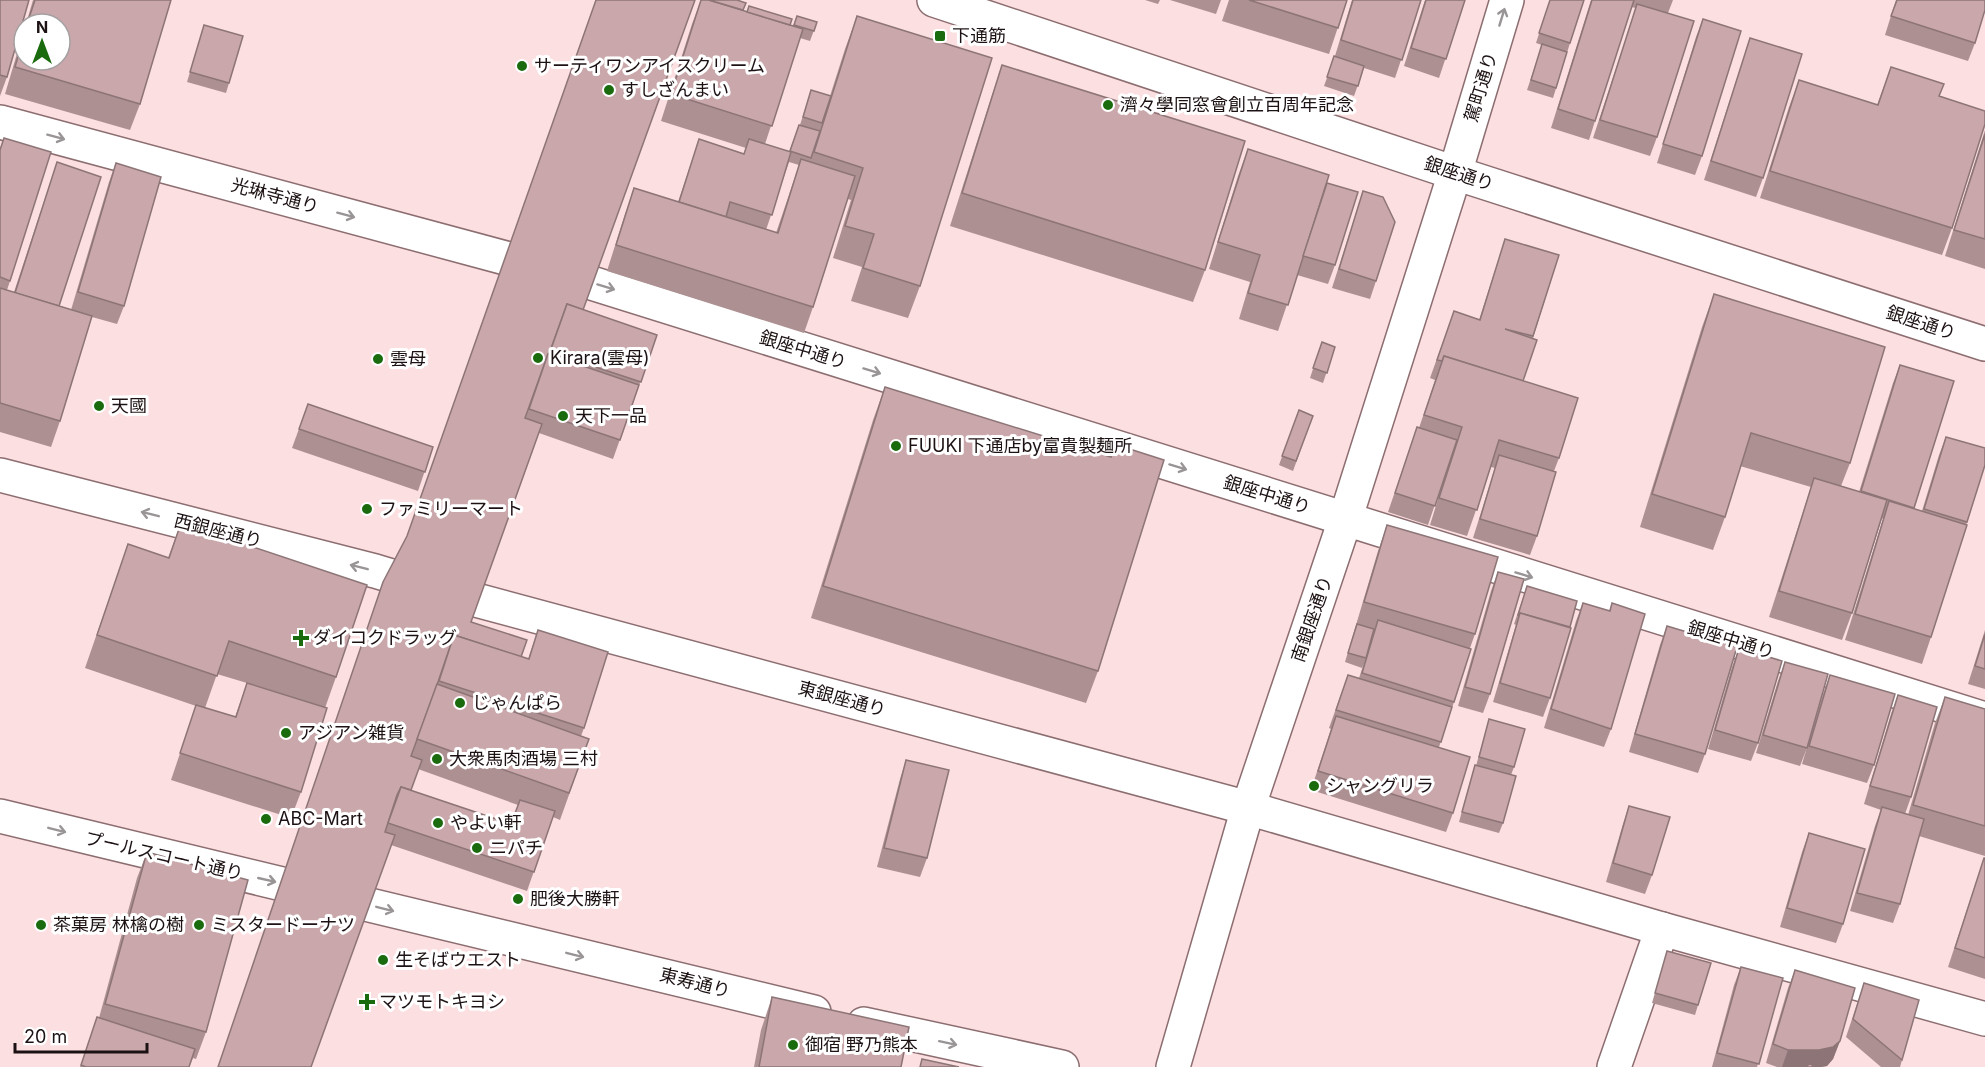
<svg xmlns="http://www.w3.org/2000/svg" width="1985" height="1067" viewBox="0 0 1985 1067" font-family="Inter,'Noto Sans JP',sans-serif">
  <rect width="100%" height="100%" fill="#fcdfe1"/>
  <g fill="none" stroke-linecap="round" stroke-linejoin="round">
    <defs>
      <g id="minor">
        <polyline points="934,0 1455,173 1985,344"/>
        <polyline points="0,122 550,270 1985,719"/>
        <polyline points="0,475 375,571 435,589 1248,808 1662,929 1985,1019"/>
        <polyline points="0,816 814,1012"/>
        <polyline points="864,1024 1062,1067"/>
        <polyline points="1173,1067 1248,808 1345,520 1455,173 1507,0"/>
        <polyline points="1614,1067 1662,929"/>
      </g>
    </defs>
    <use href="#minor" stroke="#8c6d70" stroke-width="36"/>
    <use href="#minor" stroke="#fff" stroke-width="33"/>
  </g>
  <g fill="#ad9092" fill-rule="evenodd">
    <polygon points="0,0 7,77 0,96"/>
    <polygon points="33,0 171,0 140,104 130,130 5,94 24,30 24,60 60,24 26,24"/>
    <path d="M596,0L583,310L657,335L613,459L539,433L471,622L521,657L528,659L538,630L584,728L581,736L589,739L560,820L553,817L527,891L391,845L311,1067L407,536ZM418,769L518,805L511,824L411,790Z"/>
    <path d="M701,0L743,10L793,26L797,16L817,22L810,41L800,38L765,144L789,152L799,125H800L811,90L830,96L845,49L857,16L920,286L908,318L851,301L862,267L833,258L851,200L848,199L813,307L804,333L607,271L625,214L634,188L678,202L699,139L744,154L746,148L661,121L692,24ZM789,162L799,165L776,233L766,230Z"/>
    <polygon points="1145,0 1160,0 1158,4"/>
    <polygon points="1170,0 1221,0 1216,14"/>
    <polygon points="1229,0 1347,0 1329,54 1222,21"/>
    <polygon points="1352,0 1421,0 1395,78 1364,68 1354,96 1324,86 1335,56"/>
    <polygon points="1425,0 1465,0 1439,78 1404,66"/>
    <polygon points="1550,0 1570,43 1553,98 1527,90 1542,45 1536,43"/>
    <polygon points="1591,0 1673,0 1668,13 1657,137 1650,156 1593,138 1636,8 1631,7 1589,140 1551,128"/>
    <polygon points="1896,0 1985,0 1975,43 1968,61 1885,35"/>
    <polygon points="1703,19 1702,156 1695,175 1657,163 1696,37"/>
    <polygon points="204,25 229,83 226,93 187,82"/>
    <polygon points="1750,38 1763,178 1756,197 1704,180"/>
    <polygon points="1002,65 1205,270 1193,302 950,226 991,98"/>
    <polygon points="1891,67 1939,96 1952,228 1942,255 1760,198 1789,107 1799,80 1877,105"/>
    <polygon points="1985,130 1985,269 1945,256"/>
    <polygon points="4,138 10,281 7,290 14,292 57,162 59,306 71,310 109,182 116,163 124,306 117,324 92,317 60,421 51,447 0,432 0,148"/>
    <polygon points="1248,149 1327,183 1335,265 1328,284 1297,275 1278,331 1239,319 1250,282 1209,269 1238,176"/>
    <polygon points="1363,191 1376,281 1370,299 1332,288"/>
    <polygon points="1505,239 1559,255 1533,338 1523,381 1559,458 1554,471 1537,536 1530,555 1473,538 1495,468 1491,467 1467,536 1430,525 1452,454 1428,525 1388,512 1417,427 1419,428 1435,380 1430,378 1454,311 1479,320"/>
    <polygon points="1714,294 1850,463 1841,486 1859,492 1893,383 1900,365 1954,381 1914,509 1922,511 1939,455 1946,437 1985,465 1931,637 1922,664 1845,640 1883,519 1882,518 1852,613 1842,640 1769,617 1811,487 1740,466 1725,517 1713,550 1640,527 1702,327"/>
    <polygon points="1322,342 1335,347 1323,383 1310,378"/>
    <polygon points="885,387 1110,457 1114,444 1098,671 1086,703 811,618 873,420"/>
    <polygon points="308,404 433,447 418,491 292,448"/>
    <polygon points="1299,410 1313,416 1293,471 1279,465"/>
    <path d="M181,523L336,677L325,708L301,792L291,818L171,780L196,706L85,668L128,544L168,558ZM217,674L247,683L235,717L205,708Z"/>
    <polygon points="1387,525 1475,634 1470,648 1454,702 1439,747 1453,813 1446,832 1311,790 1331,729 1329,728 1348,675 1359,678 1364,663 1362,668 1345,662 1378,551"/>
    <polygon points="1498,572 1490,694 1483,713 1458,706 1491,591"/>
    <polygon points="1527,586 1550,698 1543,717 1493,702 1516,625 1514,624"/>
    <polygon points="1583,603 1609,611 1612,603 1611,729 1604,747 1544,728 1576,621"/>
    <polygon points="1667,626 1705,754 1698,773 1629,752 1660,645"/>
    <polygon points="1985,630 1985,689 1968,684"/>
    <polygon points="1739,648 1758,743 1751,761 1708,749 1732,667"/>
    <polygon points="1785,662 1807,748 1800,766 1756,753 1778,681"/>
    <polygon points="1830,675 1874,765 1867,783 1802,764 1823,694"/>
    <polygon points="1898,695 1911,797 1905,814 1908,815 1935,723 1945,697 1985,709 1985,856 1919,836 1900,904 1893,923 1850,911 1875,826 1881,810 1864,804 1891,714"/>
    <polygon points="1489,719 1514,767 1511,775 1503,823 1499,833 1459,822 1472,775 1476,766"/>
    <polygon points="906,760 927,858 920,877 877,867 900,779"/>
    <polygon points="1629,806 1652,875 1645,894 1606,882 1623,824"/>
    <polygon points="1809,833 1843,924 1836,943 1780,927 1802,852"/>
    <polygon points="147,852 206,1032 196,1059 193,1058 189,1067 80,1067 97,1017 99,1018 137,878"/>
    <polygon points="1984,858 1985,858 1985,979 1948,967"/>
    <polygon points="1667,951 1698,1005 1695,1015 1652,1003"/>
    <polygon points="1741,967 1783,978 1757,1067 1712,1067 1734,985"/>
    <polygon points="1795,970 1840,1041 1833,1059 1827,1066 1821,1067 1777,1067 1766,1063 1788,988"/>
    <polygon points="1864,983 1902,1060 1900,1067 1881,1067 1846,1037"/>
    <polygon points="772,997 901,1067 754,1067 761,1030"/>
  </g>
  <polygon fill="#8d7577" points="1840,1041 1833,1059 1827,1066 1821,1067 1782,1067 1788,1050"/>
  <g fill="#c9a7aa" stroke="#8d7577" stroke-width="1.5">
    <polygon points="0,0 29,0 7,77 0,75"/>
    <polygon points="35,0 171,0 140,104 15,67 24,36 24,60 60,60 60,24 27,24"/>
    <polygon points="596,0 695,0 583,310 567,304 549,354 548,354 525,418 542,424 471,622 527,640 521,657 454,635 437,685 411,756 422,760 411,790 401,787 397,795 385,832 395,835 311,1067 218,1067 383,582 407,536"/>
    <polygon points="701,0 709,0 803,29 772,126 671,94"/>
    <polygon points="709,0 737,0 746,3 743,10"/>
    <polygon points="1249,0 1347,0 1338,28"/>
    <polygon points="1353,0 1421,0 1402,60 1341,40"/>
    <polygon points="1426,0 1465,0 1446,59 1411,48"/>
    <polygon points="1550,0 1584,0 1570,43 1539,33"/>
    <polygon points="1592,0 1634,0 1595,121 1558,109"/>
    <polygon points="1897,0 1985,0 1985,10 1975,43 1891,16"/>
    <polygon points="1637,4 1694,21 1657,137 1600,120"/>
    <polygon points="749,6 792,19 790,25 747,12"/>
    <polygon points="797,16 817,22 814,31 794,25"/>
    <polygon points="857,16 992,58 920,286 863,268 874,234 845,226 863,168 814,152"/>
    <polygon points="1703,19 1741,31 1702,156 1663,144"/>
    <polygon points="204,25 243,36 229,83 190,72"/>
    <polygon points="1750,38 1802,54 1763,178 1711,161"/>
    <polygon points="1542,44 1567,52 1556,88 1531,80"/>
    <polygon points="1334,56 1364,66 1358,86 1327,77"/>
    <polygon points="1002,65 1245,141 1205,270 962,193"/>
    <polygon points="1891,67 1944,84 1939,96 1985,111 1985,124 1952,228 1770,171 1799,80 1878,105"/>
    <polygon points="811,90 831,96 822,123 803,117"/>
    <polygon points="799,125 820,131 811,158 790,151"/>
    <polygon points="1985,134 1985,239 1954,230"/>
    <polygon points="4,138 51,152 10,281 0,277 0,150"/>
    <polygon points="699,139 744,154 749,139 791,152 772,215 730,202 726,217 679,202"/>
    <polygon points="1248,149 1329,175 1288,305 1248,293 1260,255 1218,242"/>
    <polygon points="801,159 855,176 813,307 616,245 634,188 778,233"/>
    <polygon points="57,162 101,177 59,306 15,293"/>
    <polygon points="116,163 161,177 124,306 78,292"/>
    <polygon points="1327,183 1358,192 1335,265 1303,256"/>
    <polygon points="1363,191 1383,197 1395,222 1376,281 1339,269"/>
    <polygon points="1505,239 1559,255 1533,336 1505,329 1537,340 1523,381 1444,356 1442,361 1437,360 1454,311 1480,320"/>
    <polygon points="0,288 92,316 60,421 0,403"/>
    <polygon points="1714,294 1885,347 1850,463 1751,433 1725,517 1652,494"/>
    <polygon points="567,304 657,335 641,382 550,352"/>
    <polygon points="1322,342 1335,347 1327,373 1313,368"/>
    <polygon points="548,354 639,385 620,440 529,409"/>
    <polygon points="1444,356 1578,398 1559,458 1499,440 1477,510 1439,498 1462,427 1424,415"/>
    <polygon points="1900,365 1954,381 1914,508 1861,491"/>
    <polygon points="885,387 1111,457 1114,444 1164,460 1098,671 823,586"/>
    <polygon points="308,404 433,447 425,472 299,429"/>
    <polygon points="1299,410 1313,416 1296,461 1282,456"/>
    <polygon points="1417,427 1457,440 1435,506 1395,493"/>
    <polygon points="1946,437 1985,448 1985,465 1967,522 1924,509"/>
    <polygon points="1499,455 1556,472 1537,536 1480,519"/>
    <polygon points="1814,478 1887,500 1852,613 1779,591"/>
    <polygon points="1889,501 1967,525 1931,637 1855,614"/>
    <polygon points="181,523 367,585 336,677 229,641 217,676 97,635 128,544 169,558"/>
    <polygon points="1387,525 1498,557 1475,634 1364,602"/>
    <polygon points="1498,572 1524,579 1490,694 1465,687"/>
    <polygon points="1527,586 1577,601 1570,627 1520,613 1520,615 1518,615"/>
    <polygon points="1583,603 1610,611 1612,603 1645,614 1611,729 1551,709"/>
    <polygon points="1520,613 1571,628 1550,698 1500,683"/>
    <polygon points="1378,620 1471,649 1454,702 1362,673"/>
    <polygon points="1357,624 1374,629 1366,658 1348,653"/>
    <polygon points="1667,626 1737,647 1705,754 1635,734"/>
    <polygon points="538,630 608,652 584,728 439,681 454,635 529,659"/>
    <polygon points="1985,634 1985,669 1975,666"/>
    <polygon points="1739,648 1782,661 1758,743 1715,730"/>
    <polygon points="1785,662 1828,674 1807,748 1763,735"/>
    <polygon points="1348,675 1452,707 1441,742 1336,710"/>
    <polygon points="1830,675 1895,694 1874,765 1809,746"/>
    <polygon points="247,683 327,708 301,792 180,753 196,705 236,717"/>
    <polygon points="437,684 589,739 569,793 417,739"/>
    <polygon points="1898,695 1937,707 1911,797 1870,786"/>
    <polygon points="1945,697 1985,709 1985,826 1913,805"/>
    <polygon points="1336,716 1470,757 1453,813 1318,771"/>
    <polygon points="1489,719 1525,729 1514,767 1479,757"/>
    <polygon points="906,760 949,770 927,858 884,848"/>
    <polygon points="1475,765 1516,776 1503,823 1462,812"/>
    <polygon points="401,787 511,824 520,800 555,811 534,872 388,823"/>
    <polygon points="1629,806 1670,817 1652,875 1613,863"/>
    <polygon points="1882,807 1924,819 1900,904 1857,893"/>
    <polygon points="1809,833 1865,849 1843,924 1787,908"/>
    <polygon points="147,852 248,880 206,1032 105,1004"/>
    <polygon points="1984,858 1985,858 1985,958 1955,948"/>
    <polygon points="1667,951 1711,963 1698,1005 1655,993"/>
    <polygon points="1741,967 1783,978 1759,1064 1717,1053"/>
    <polygon points="1795,970 1855,988 1840,1041 1833,1047 1819,1050 1788,1050 1773,1044"/>
    <polygon points="1864,983 1919,1000 1902,1060 1853,1019"/>
    <polygon points="772,997 909,1027 901,1067 759,1067"/>
    <polygon points="97,1017 195,1049 189,1067 86,1067 81,1065"/>
    <polygon points="922,1059 959,1067 920,1067"/>
    <polygon points="1810,1063 1814,1067 1806,1067"/>
  </g>
  <defs><path id="oneway-shaft" d="M-6 0H5M1.5-3L5.5 0L1.5 3" fill="none" stroke-width="1.6" stroke-linecap="round" stroke-linejoin="round" transform="scale(1.5)"/></defs>
  <g stroke="#999495">
    <use href="#oneway-shaft" transform="translate(1502 17) rotate(-73)"/>
    <use href="#oneway-shaft" transform="translate(56 137) rotate(15)"/>
    <use href="#oneway-shaft" transform="translate(346 215) rotate(15)"/>
    <use href="#oneway-shaft" transform="translate(606 287) rotate(17)"/>
    <use href="#oneway-shaft" transform="translate(872 371) rotate(17)"/>
    <use href="#oneway-shaft" transform="translate(1178 467) rotate(17)"/>
    <use href="#oneway-shaft" transform="translate(150 514) rotate(-166)"/>
    <use href="#oneway-shaft" transform="translate(359 567) rotate(-166)"/>
    <use href="#oneway-shaft" transform="translate(1524 575) rotate(17)"/>
    <use href="#oneway-shaft" transform="translate(57 830) rotate(14)"/>
    <use href="#oneway-shaft" transform="translate(267 880) rotate(13)"/>
    <use href="#oneway-shaft" transform="translate(385 909) rotate(14)"/>
    <use href="#oneway-shaft" transform="translate(575 955) rotate(14)"/>
    <use href="#oneway-shaft" transform="translate(948 1043) rotate(12)"/>
  </g>
  <g fill="#1a6a0e" stroke="#fff" stroke-width="2">
    <rect x="934" y="30" width="12" height="12" rx="3"/>
    <circle cx="522" cy="66" r="6"/>
    <circle cx="609" cy="90" r="6"/>
    <circle cx="1108" cy="105" r="6"/>
    <circle cx="538" cy="358" r="6"/>
    <circle cx="378" cy="359" r="6"/>
    <circle cx="99" cy="406" r="6"/>
    <circle cx="563" cy="416" r="6"/>
    <circle cx="896" cy="446" r="6"/>
    <circle cx="367" cy="509" r="6"/>
    <path d="M298 629h6v6h6v6h-6v6h-6v-6h-6v-6h6z"/>
    <circle cx="460" cy="703" r="6"/>
    <circle cx="286" cy="733" r="6"/>
    <circle cx="437" cy="759" r="6"/>
    <circle cx="1314" cy="786" r="6"/>
    <circle cx="266" cy="819" r="6"/>
    <circle cx="438" cy="823" r="6"/>
    <circle cx="477" cy="848" r="6"/>
    <circle cx="518" cy="899" r="6"/>
    <circle cx="41" cy="925" r="6"/>
    <circle cx="199" cy="925" r="6"/>
    <circle cx="383" cy="960" r="6"/>
    <path d="M364 993h6v6h6v6h-6v6h-6v-6h-6v-6h6z"/>
    <circle cx="793" cy="1045" r="6"/>
  </g>
  <g text-anchor="middle" stroke-width="6" stroke-linejoin="round" paint-order="stroke">
    <g font-size="18" fill="#1d1213" stroke="#fff" text-anchor="start">
      <text x="952" y="42">下通筋</text>
      <text x="534" y="72">サーティワンアイスクリーム</text>
      <text x="621" y="96">すしざんまい</text>
      <text x="1120" y="111">濟々學同窓會創立百周年記念</text>
      <text x="550" y="364">Kirara(雲母)</text>
      <text x="390" y="365">雲母</text>
      <text x="111" y="412">天國</text>
      <text x="575" y="422">天下一品</text>
      <text x="908" y="452">FUUKI 下通店by富貴製麺所</text>
      <text x="379" y="515">ファミリーマート</text>
      <text x="313" y="644">ダイコクドラッグ</text>
      <text x="472" y="709">じゃんぱら</text>
      <text x="298" y="739">アジアン雑貨</text>
      <text x="449" y="765">大衆馬肉酒場 三村</text>
      <text x="1326" y="792">シャングリラ</text>
      <text x="278" y="825">ABC-Mart</text>
      <text x="450" y="829">やよい軒</text>
      <text x="489" y="854">ニパチ</text>
      <text x="530" y="905">肥後大勝軒</text>
      <text x="53" y="931">茶菓房 林檎の樹</text>
      <text x="211" y="931">ミスタードーナツ</text>
      <text x="395" y="966">生そばウエスト</text>
      <text x="379" y="1008">マツモトキヨシ</text>
      <text x="805" y="1051">御宿 野乃熊本</text>
    </g>
    <g font-size="18" fill="#1d1213" stroke="#fff">
      <text transform="translate(1481 87) rotate(-73)" y="6">駕町通り</text>
      <text transform="translate(1459 174) rotate(18)" y="6">銀座通り</text>
      <text transform="translate(275 196) rotate(15)" y="6">光琳寺通り</text>
      <text transform="translate(1921 323) rotate(18)" y="6">銀座通り</text>
      <text transform="translate(803 350) rotate(17)" y="6">銀座中通り</text>
      <text transform="translate(1267 495) rotate(17)" y="6">銀座中通り</text>
      <text transform="translate(218 531) rotate(14)" y="6">西銀座通り</text>
      <text transform="translate(1312 619) rotate(-71)" y="6">南銀座通り</text>
      <text transform="translate(1731 640) rotate(17)" y="6">銀座中通り</text>
      <text transform="translate(842 699) rotate(15)" y="6">東銀座通り</text>
      <text transform="translate(164 856) rotate(13)" y="6">プールスコート通り</text>
      <text transform="translate(695 983) rotate(14)" y="6">東寿通り</text>
    </g>
  </g>
  <g transform="translate(42 42)"><circle r="28" fill="#ffffff" stroke="#a5a0a1" stroke-width="1.5"/>
  <path d="M0-4.5L10 22L0 15L-10 22Z" fill="#1a6a0e"/>
  <text y="-9" font-size="16" font-weight="bold" text-anchor="middle" fill="#1d1213">N</text>
  </g>
  <path d="M15 1043v9h132v-9" fill="none" stroke="#1d1213" stroke-width="3"/>
  <text x="24" y="1043" font-size="18" fill="#1d1213" stroke="#ffffff" stroke-width="4.5" paint-order="stroke">20 m</text>
</svg>
